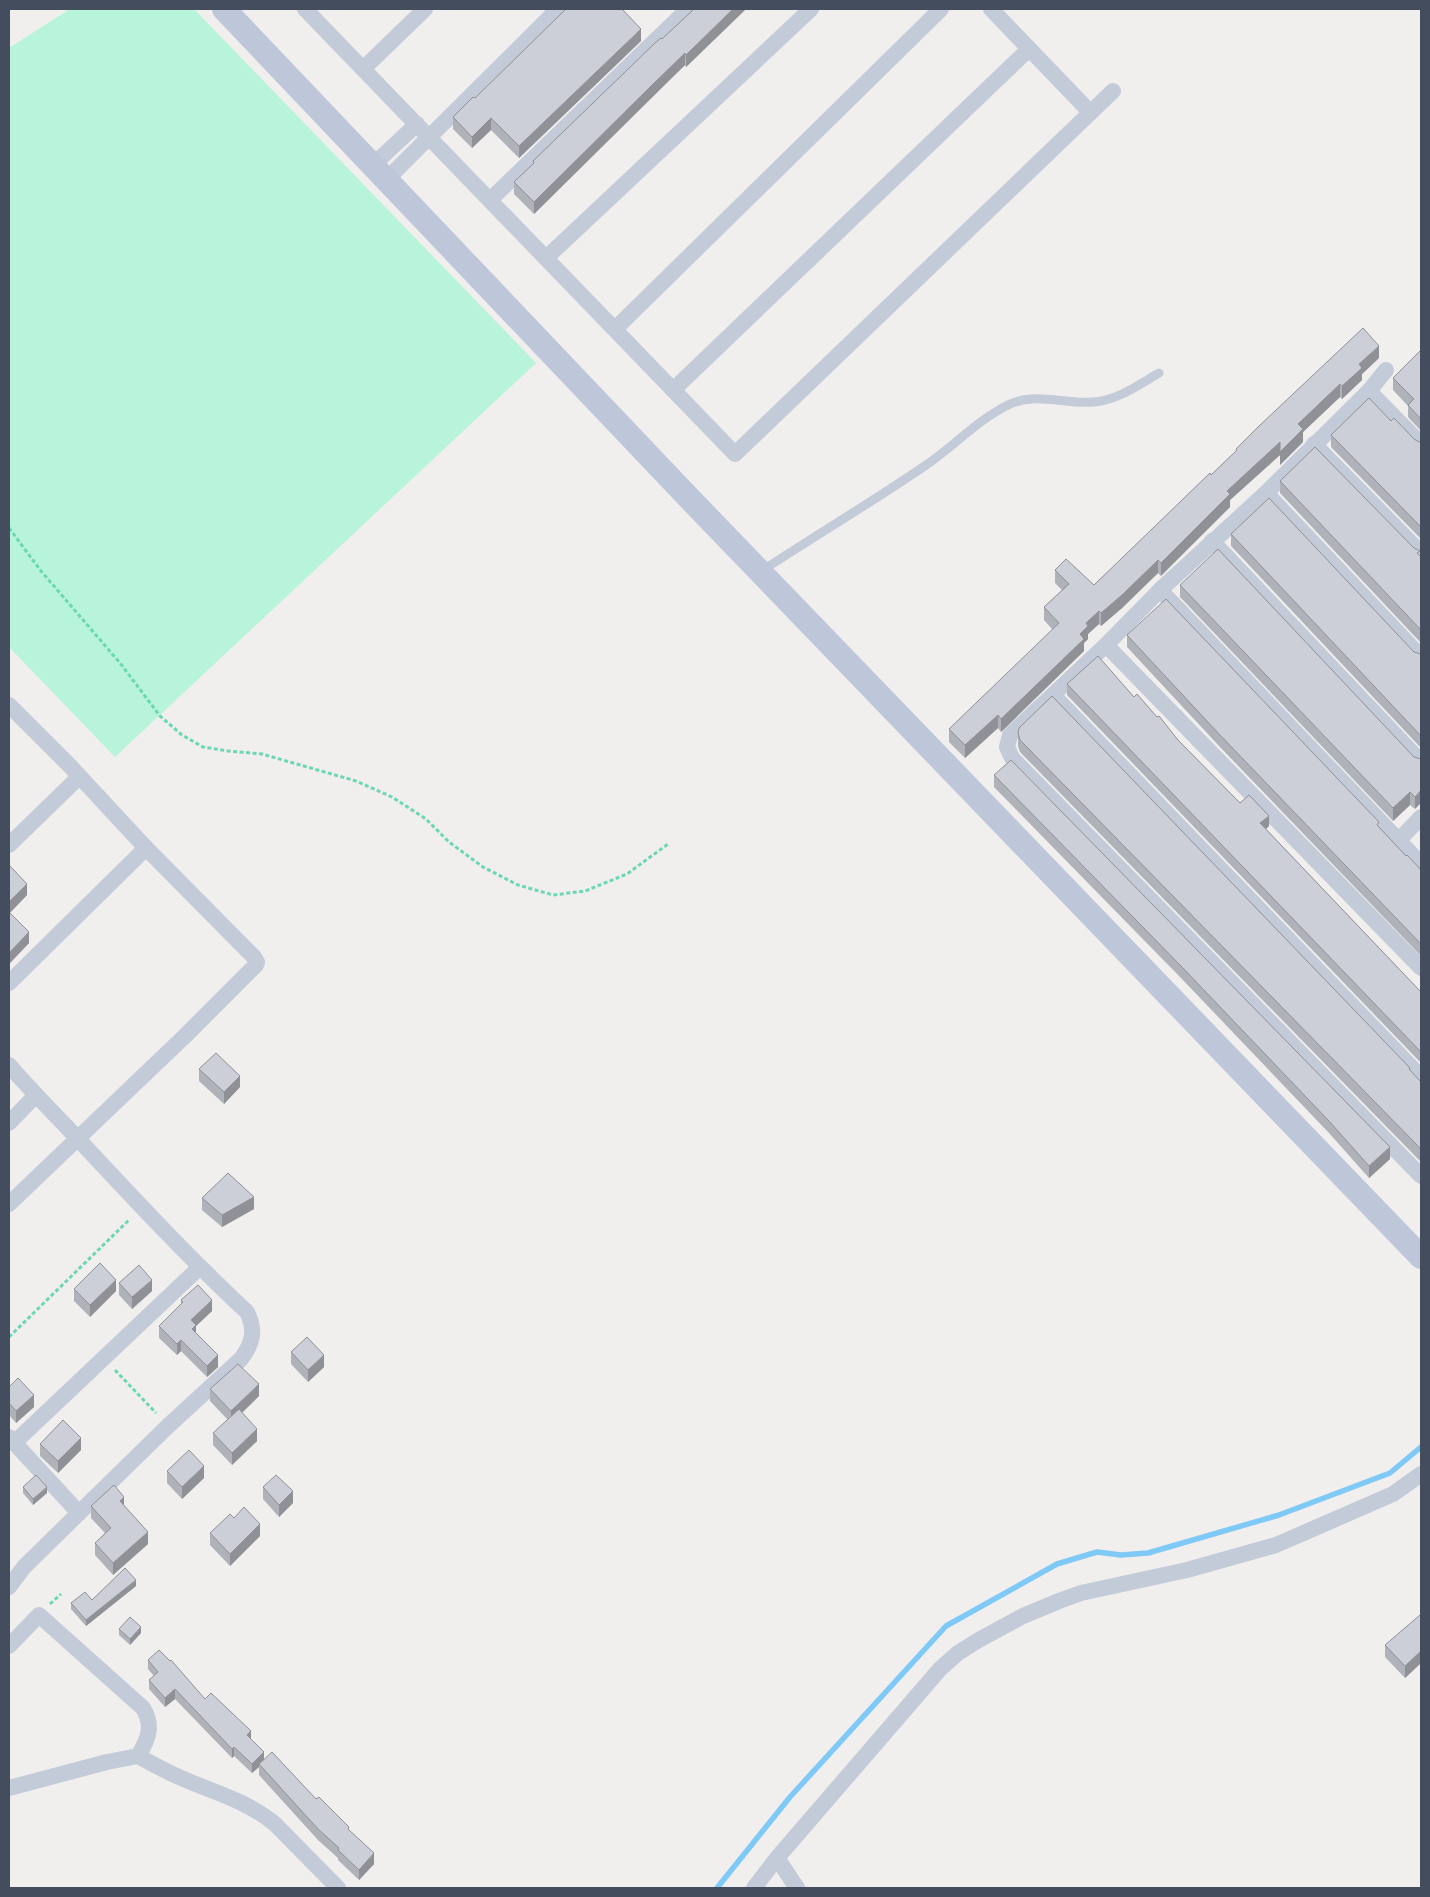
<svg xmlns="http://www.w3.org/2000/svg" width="1430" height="1897" viewBox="0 0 1430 1897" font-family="'Noto Sans',sans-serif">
  <rect width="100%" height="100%" fill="#f1eeee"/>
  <polygon fill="#b7f4d9" points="70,9 194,9 536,363 115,757 9,647 9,48"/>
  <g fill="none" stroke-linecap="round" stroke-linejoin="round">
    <polyline stroke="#7fc9f7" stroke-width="5.5" points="717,1888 790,1797 946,1626 1057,1564 1097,1552 1121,1555 1148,1553 1279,1515 1390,1473 1421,1447"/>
    <g stroke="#6bd7b4" stroke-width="3" stroke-dasharray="4 2.5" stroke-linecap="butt">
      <polyline points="9,528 41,571 120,663 160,716 182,735 203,747 228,751 262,754 356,781 392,797 426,819 449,842 483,867 518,885 553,895 585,891 627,874 668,844"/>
      <polyline points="9,1337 130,1219"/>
      <polyline points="115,1370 156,1413"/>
      <polyline points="50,1604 61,1594"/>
    </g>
    <path stroke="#c3cad8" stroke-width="9" d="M760,572C816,535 874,501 929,463C956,444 978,420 1008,405C1036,391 1065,405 1094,402C1118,400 1138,385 1159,373"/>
    <g stroke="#c3cad8" stroke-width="16">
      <polyline points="305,9 735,454 1113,91"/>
      <polyline points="991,9 1090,112"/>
      <polyline points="363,69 425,9"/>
      <polyline points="372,166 417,124"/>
      <polyline points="386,180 558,9"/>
      <polyline points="490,200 688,9"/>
      <polyline points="546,258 811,9"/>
      <polyline points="615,329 941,9"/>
      <polyline points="1386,370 1369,391 1266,493 1160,590 1106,645 1010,735 1007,747 1012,758 1421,1176"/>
      <polyline points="673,390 1029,49"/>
      <polyline points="1369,391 1421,444"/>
      <polyline points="1314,444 1421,553"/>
      <polyline points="1266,493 1421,657"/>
      <polyline points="1212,541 1421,762"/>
      <polyline points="1160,590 1421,864"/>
      <polyline points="1106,645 1421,968"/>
      <polyline points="1053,695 1421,1077"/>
      <polyline points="9,705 70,766 146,848 9,983"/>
      <polyline points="1399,840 1421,817"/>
      <polyline points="9,845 79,777"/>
      <path d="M9,1065C31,1091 56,1115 79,1140C134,1199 188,1257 247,1312C256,1330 253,1343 241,1359L168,1426L79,1513L9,1437"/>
      <polyline points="9,1123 35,1096"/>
      <polyline points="9,1204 186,1035 256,965 257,962 254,957 146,848"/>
      <polyline points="14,1443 200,1267"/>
      <polyline points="9,1587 24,1567 79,1513"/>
      <path d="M9,1646L39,1615L143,1708C154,1726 148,1740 138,1756L107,1762L9,1788"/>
      <path d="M138,1756C151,1763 165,1771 179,1777C212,1792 246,1800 275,1824L338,1888"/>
      <polyline points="777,1858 797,1888"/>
      <polyline points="754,1888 777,1858 940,1669 958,1653 977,1641 1023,1616 1059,1601 1081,1593 1187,1570 1276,1545 1393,1494 1421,1474"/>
    </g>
    <polyline stroke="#bec7da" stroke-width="24" points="224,9 689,498 1421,1257"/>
  </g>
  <g fill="#afb2b9">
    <polygon points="694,9 746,9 686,67 685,65 654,95 534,214 514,194 514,182 533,164 533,161"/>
    <polygon points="641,41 519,158 491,130 472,148 453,129 453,117"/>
    <polygon points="1421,350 1421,431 1408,417 1408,406 1393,390 1393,378"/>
    <polygon points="1379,358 1362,374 1362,380 1342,399 1340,397 1303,432 1303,442 1280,465 1280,455 1230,500 1230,507 1162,574 1161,576 1158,573 1122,608 1101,626 1099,624 1088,634 1088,639 1084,643 1084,651 1001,732 998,728 965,758 949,742 949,729 1053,630 1044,620 1044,607 1062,590 1055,583 1055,570 1094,585 1236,451 1236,449"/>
    <polygon points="1391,421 1414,439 1419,442 1421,441 1421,539 1331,447 1331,435"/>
    <polygon points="1280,481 1421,557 1421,643 1280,493"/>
    <polygon points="1231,534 1414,652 1421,654 1421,748 1231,546"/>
    <polygon points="1180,585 1414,757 1421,759 1415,809 1410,805 1393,821 1180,597"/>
    <polygon points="1127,635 1379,827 1406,856 1421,870 1421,956 1219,746 1127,647"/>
    <polygon points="1067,684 1134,697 1157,717 1178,740 1240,803 1269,826 1266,829 1421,992 1421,1063 1067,695"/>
    <polygon points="1018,733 1410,1070 1421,1082 1421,1162 1020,752 1018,746"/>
    <polygon points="994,775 1390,1159 1369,1178 1329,1133 1181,978 994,787"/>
    <polygon points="9,868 27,895 9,913 29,943 10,963 9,962"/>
    <polygon points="199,1069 240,1087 224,1104 199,1081"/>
    <polygon points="202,1198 254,1209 222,1227 202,1210"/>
    <polygon points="119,1283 152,1291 132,1309 119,1295"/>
    <polygon points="74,1289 116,1291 90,1317 74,1301"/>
    <polygon points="181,1300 212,1311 196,1326 196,1333 218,1367 207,1377 181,1351 177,1355 159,1338 159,1326 181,1304"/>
    <polygon points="291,1352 324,1367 308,1382 291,1364"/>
    <polygon points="9,1387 34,1407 16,1423 9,1415"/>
    <polygon points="210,1389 259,1396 242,1413 257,1441 232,1465 213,1445 213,1433 228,1420 210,1401"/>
    <polygon points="40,1444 81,1450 58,1473 40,1456"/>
    <polygon points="167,1471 204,1478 182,1499 167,1483"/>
    <polygon points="23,1487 47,1493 33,1505 23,1493"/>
    <polygon points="263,1487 293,1503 279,1517 263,1499"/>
    <polygon points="124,1505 148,1544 113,1575 95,1555 95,1543 105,1533 91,1518 91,1506"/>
    <polygon points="210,1533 260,1536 230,1566 210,1545"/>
    <polygon points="136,1586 86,1626 71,1609 71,1603 92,1600"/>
    <polygon points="1421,1616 1421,1663 1405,1678 1385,1657 1385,1645"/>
    <polygon points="119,1629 141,1633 130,1645 119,1635"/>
    <polygon points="148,1660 205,1699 251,1739 264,1759 316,1799 349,1830 374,1864 359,1880 338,1860 338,1858 318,1840 259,1775 259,1767 252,1773 234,1756 232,1758 175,1699 165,1707 149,1689 149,1680 154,1676 148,1669"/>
  </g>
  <g fill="#8f9196">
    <polygon points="733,9 746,9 686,67 686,55"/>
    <polygon points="641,29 641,41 519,158 519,146"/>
    <polygon points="685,53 685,65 534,214 534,202"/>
    <polygon points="491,118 491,130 472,148 472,137"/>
    <polygon points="1379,346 1379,358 1362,374 1362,380 1342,399 1342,386 1359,364"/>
    <polygon points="1340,384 1340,397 1303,432 1303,442 1280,465 1280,452 1298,424"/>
    <polygon points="1280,442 1280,455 1230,500 1230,507 1161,576 1161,563 1227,491"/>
    <polygon points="1158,560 1158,573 1122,608 1101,626 1101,613"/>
    <polygon points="1099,611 1099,624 1088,634 1088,639 1084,643 1084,651 1001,732 1001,719 1080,634 1086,623"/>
    <polygon points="998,715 998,728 965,758 965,745"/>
    <polygon points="1421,790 1421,803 1415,809 1415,797"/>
    <polygon points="1410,792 1410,805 1393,821 1393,808"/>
    <polygon points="1269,816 1269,826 1260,834 1260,823"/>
    <polygon points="27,884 27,895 9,914 9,902"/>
    <polygon points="29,932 29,943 10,963 10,952"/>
    <polygon points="240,1076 240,1087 224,1104 224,1092"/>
    <polygon points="1390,1147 1390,1159 1369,1178 1369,1166"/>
    <polygon points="254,1197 254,1209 222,1227 222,1215"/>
    <polygon points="116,1280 116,1291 90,1317 90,1305"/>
    <polygon points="152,1280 152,1291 132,1309 132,1297"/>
    <polygon points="212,1300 212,1311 196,1326 196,1336 192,1340 191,1320"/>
    <polygon points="181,1340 181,1351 177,1355 177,1344"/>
    <polygon points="218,1355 218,1367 207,1377 207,1366"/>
    <polygon points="324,1355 324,1367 308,1382 308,1370"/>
    <polygon points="259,1384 259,1396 231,1423 231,1411"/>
    <polygon points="34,1395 34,1407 16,1423 16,1411"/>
    <polygon points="257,1429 257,1441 232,1465 232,1453"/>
    <polygon points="81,1438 81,1450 58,1473 58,1461"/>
    <polygon points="204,1466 204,1478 182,1499 182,1487"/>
    <polygon points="47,1487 47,1493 33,1505 33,1499"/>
    <polygon points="293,1491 293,1503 279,1517 279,1505"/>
    <polygon points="124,1497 124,1509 120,1501"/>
    <polygon points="260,1524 260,1536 230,1566 230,1554"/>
    <polygon points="148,1532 148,1544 113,1575 113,1563"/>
    <polygon points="136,1580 136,1586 86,1626 86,1620"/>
    <polygon points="141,1627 141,1633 130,1645 130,1639"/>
    <polygon points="1421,1651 1421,1663 1405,1678 1405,1666"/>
    <polygon points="175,1689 175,1699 165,1707 165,1698"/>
    <polygon points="251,1731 251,1740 247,1735"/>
    <polygon points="234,1747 234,1756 232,1758 232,1749"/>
    <polygon points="264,1752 264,1761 259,1764 259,1767 252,1773 252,1764"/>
    <polygon points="374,1853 374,1864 359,1880 359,1870"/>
  </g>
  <g fill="#cccfd7" stroke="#8f9196">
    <polygon points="566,9 622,9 641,29 519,146 491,118 472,137 453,117 473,97 475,98"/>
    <polygon points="694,9 733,9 686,55 685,53 654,83 534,202 514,182 534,163 533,161 655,43 661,38 662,39"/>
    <polygon points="1363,328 1379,346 1359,364 1362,368 1342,386 1340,384 1298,424 1303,429 1280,452 1280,442 1227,491 1230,494 1161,563 1158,560 1122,595 1101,613 1099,611 1086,623 1088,626 1080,634 1084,639 1001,719 998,715 965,745 949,729 1059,623 1044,607 1069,584 1055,570 1066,559 1094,585 1210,473 1211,475 1237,450 1236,449 1258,427"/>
    <polygon points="1421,350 1421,419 1408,405 1414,399 1393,378"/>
    <polygon points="1369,398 1391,421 1394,418 1414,439 1419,442 1421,441 1421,527 1331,435"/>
    <polygon points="1315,447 1414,548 1420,551 1417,553 1421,557 1421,630 1280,481"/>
    <polygon points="1269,498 1414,652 1421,654 1421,736 1231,534"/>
    <polygon points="1218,549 1414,757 1421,759 1421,790 1415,797 1410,792 1393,808 1180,585"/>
    <polygon points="1166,599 1379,822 1377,825 1406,856 1407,855 1421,870 1421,944 1219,734 1127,635"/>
    <polygon points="1098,656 1134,697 1137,694 1157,717 1159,716 1178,740 1240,803 1249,795 1269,816 1260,823 1421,992 1421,1052 1067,684"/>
    <polygon points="1052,696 1410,1068 1409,1069 1421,1082 1421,1115 1420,1116 1421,1117 1421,1149 1020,740 1018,733 1019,728"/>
    <polygon points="1011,760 1390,1147 1369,1166 1329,1121 1181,966 994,775"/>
    <polygon points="10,866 27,884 9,902 9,868"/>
    <polygon points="9,912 29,932 10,952 9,951"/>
    <polygon points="216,1053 240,1076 224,1092 199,1069"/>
    <polygon points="228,1173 254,1197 222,1215 202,1198"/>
    <polygon points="100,1263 116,1280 90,1305 74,1289"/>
    <polygon points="139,1265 152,1280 132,1297 119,1283"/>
    <polygon points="198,1285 212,1300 191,1320 196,1325 192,1329 218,1355 207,1366 181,1340 177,1344 159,1326 183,1302 181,1300"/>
    <polygon points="307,1337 324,1355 308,1370 291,1352"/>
    <polygon points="238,1364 259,1384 231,1411 210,1389"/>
    <polygon points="18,1378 34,1395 16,1411 9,1403 9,1387"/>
    <polygon points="239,1409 257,1429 232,1453 213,1433"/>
    <polygon points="63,1420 81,1438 58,1461 40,1444"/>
    <polygon points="189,1450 204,1466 182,1487 167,1471"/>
    <polygon points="36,1475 47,1487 33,1499 23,1487"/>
    <polygon points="276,1475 293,1491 279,1505 263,1487"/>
    <polygon points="114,1485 124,1497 120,1501 148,1532 113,1563 95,1543 111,1528 91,1506"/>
    <polygon points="244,1507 260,1524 230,1554 210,1533 230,1514 234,1518"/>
    <polygon points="125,1568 136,1580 86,1620 71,1603 85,1592 92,1600"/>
    <polygon points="1420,1615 1421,1616 1421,1651 1405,1666 1385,1645"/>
    <polygon points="130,1617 141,1627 130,1639 119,1629"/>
    <polygon points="159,1650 170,1661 171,1660 205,1699 211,1693 251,1731 247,1735 264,1752 252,1764 234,1747 232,1749 175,1689 165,1698 149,1680 158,1672 148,1660"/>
    <polygon points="272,1752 316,1799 319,1797 349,1827 348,1829 374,1853 359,1870 338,1850 339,1848 318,1829 259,1764"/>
  </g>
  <rect width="1430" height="1897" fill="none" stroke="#444d5e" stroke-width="20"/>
</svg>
